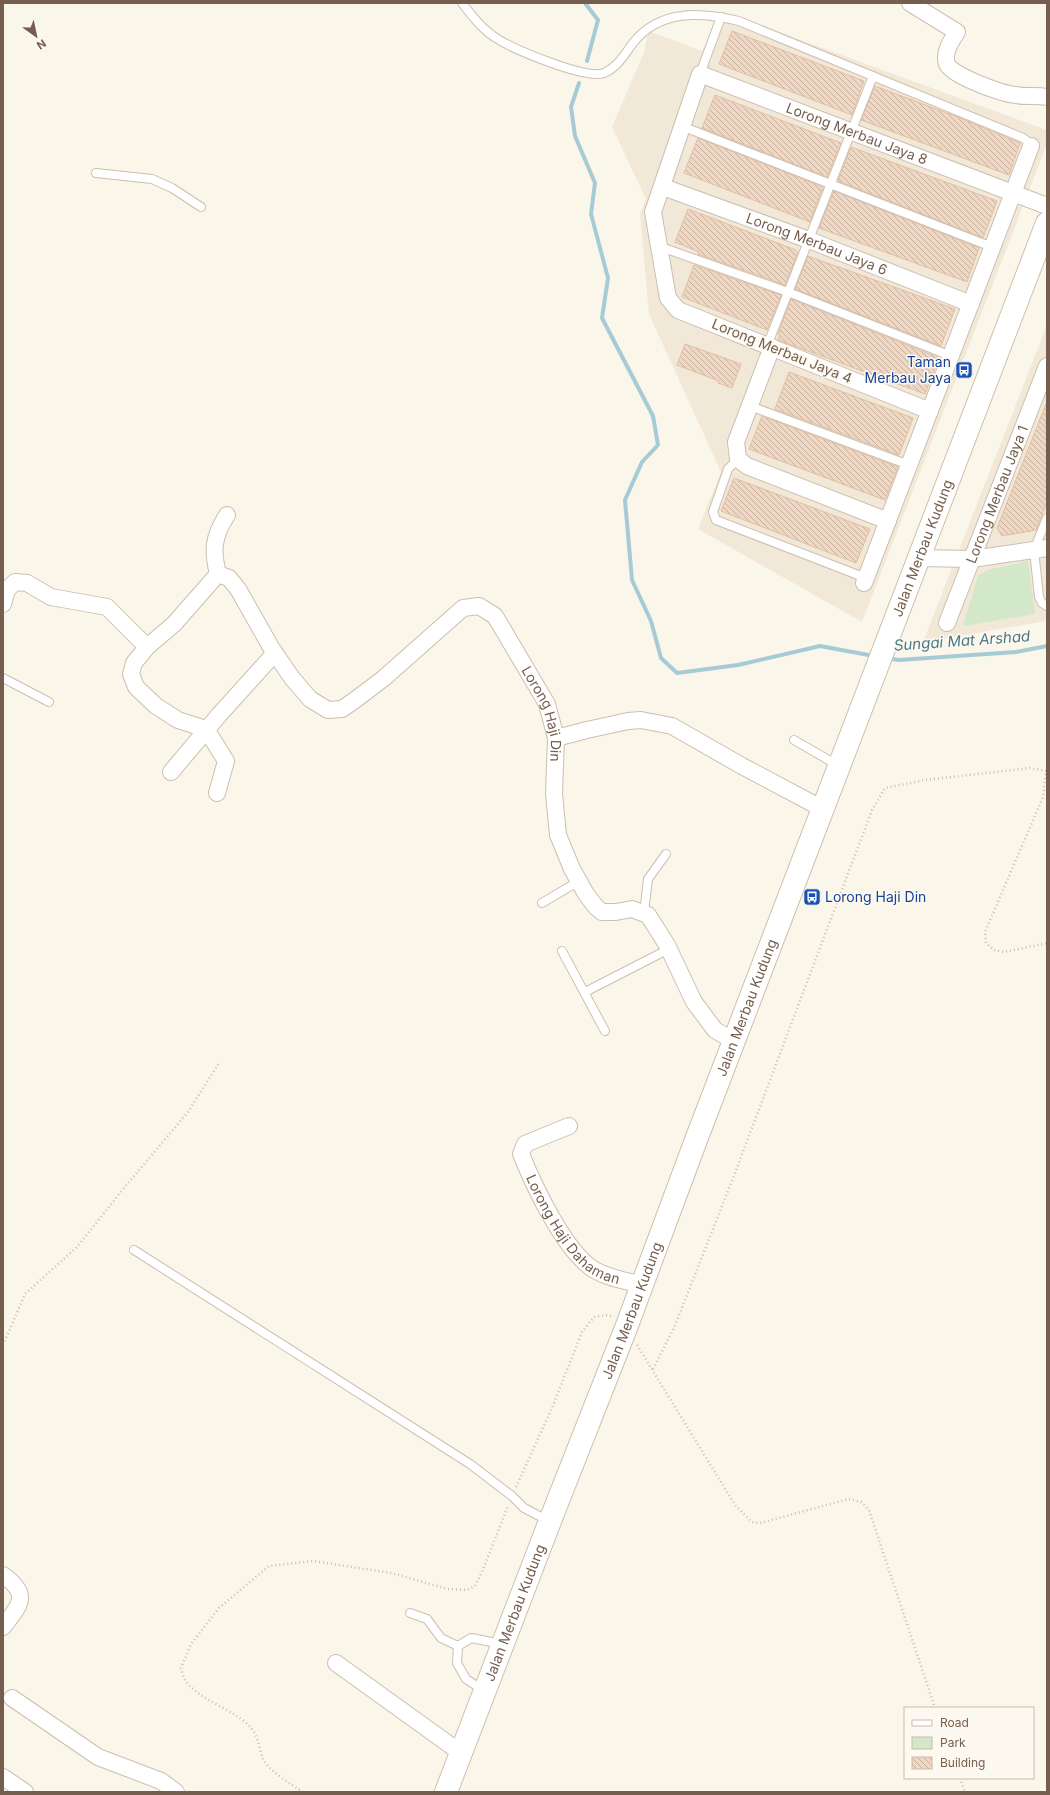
<svg xmlns="http://www.w3.org/2000/svg" width="1050" height="1795" viewBox="0 0 1050 1795" font-family="Inter,sans-serif">
  <defs>
    <pattern id="building-back-hatch" width="6" height="6" patternUnits="userSpaceOnUse"><rect width="6" height="6" fill="#efd7c3"/><path d="M-1 5l2 2M0 0l6 6M5-1l2 2" fill="none" stroke="#c6b2a1"/></pattern>
  </defs>
  <rect width="100%" height="100%" fill="#fbf6ea"/>
  <g fill="#f2e8d8">
    <polygon points="721,11 1047,130 1047,144 862,622 698,529 721,472 649,314 640,214 646,199 612,127 645,50 647,37 651,32 702,51"/>
    <polygon points="1047,325 1047,621 923,642"/>
  </g>
  <polygon fill="#d3e8c8" points="1028,561 1035,614 963,626 978,576 987,570"/>
  <g fill="none" stroke-linecap="round" stroke-linejoin="round">
    <g stroke="#a6cbd5" stroke-width="4">
      <polyline points="585,3 598,20 587,61"/>
      <polyline points="579,83 571,107 575,136 595,183 591,214 608,278 602,318 653,416 658,445 642,462 625,500 632,580 651,621 661,658 677,673 738,665 820,646 874,656"/>
      <polyline points="886,658 899,660 1016,652 1047,646"/>
    </g>
  </g>
  <g fill="url(#building-back-hatch)" stroke="#e0bfa4">
    <polygon points="732,31 864,81 852,115 719,64"/>
    <polygon points="875,86 955,116 1020,143 1009,175 861,120"/>
    <polygon points="715,95 841,143 827,177 702,128"/>
    <polygon points="698,138 823,187 810,222 684,173"/>
    <polygon points="851,147 997,201 983,238 838,181"/>
    <polygon points="834,191 979,248 967,282 819,228"/>
    <polygon points="688,209 796,250 798,252 785,285 698,254 699,252 675,242"/>
    <polygon points="808,256 955,309 941,346 795,289"/>
    <polygon points="694,265 781,295 767,330 682,297"/>
    <polygon points="791,299 937,357 936,359 938,360 925,394 778,340 780,335 778,334"/>
    <polygon points="685,344 741,364 732,388 718,383 719,381 677,365"/>
    <polygon points="789,372 913,418 899,455 775,409"/>
    <polygon points="1046,404 1047,502 1036,530 1002,536 997,528"/>
    <polygon points="762,416 898,467 885,500 749,449"/>
    <polygon points="734,478 870,529 856,563 721,511"/>
  </g>
  <g fill="none" stroke-linecap="round" stroke-linejoin="round">
    <defs>
      <g id="lane">
        <path d="M462,3C472,16 482,29 496,38C513,49 586,80 604,73C618,67 624,55 633,43C660,9 700,12 739,21L1023,138L1030,143L1031,146"/>
        <polyline points="700,74 721,17"/>
        <polyline points="684,127 992,247"/>
        <polyline points="96,173 152,179 172,188 201,207"/>
        <polyline points="658,246 788,292 951,356"/>
        <polyline points="767,346 873,76"/>
        <polyline points="750,406 909,465"/>
        <polyline points="738,459 728,469 713,512 716,520 866,578"/>
        <polyline points="1047,518 1034,550 1039,597 1042,603 1047,606"/>
        <polyline points="3,678 49,702"/>
        <polyline points="794,740 839,766"/>
        <polyline points="542,903 579,881"/>
        <polyline points="644,913 648,879 666,854"/>
        <polyline points="562,951 605,1031"/>
        <polyline points="585,992 669,949"/>
        <polyline points="134,1250 470,1464 512,1496 524,1508 549,1521"/>
        <polyline points="410,1613 427,1619 441,1638 458,1646"/>
        <polyline points="458,1646 457,1663 466,1679 483,1690"/>
        <polyline points="458,1646 471,1638 502,1644"/>
      </g>
      <g id="street">
        <path d="M910,3L957,32C951,41 943,53 947,64C952,76 1003,94 1016,95C1026,97 1037,95 1047,97"/>
        <path id="s1" d="M663,187L809,240L971,304"/>
        <polyline points="772,347 736,442 738,459 747,466 888,521"/>
        <path id="s2" d="M930,411L678,310L668,298L653,212L700,74L1047,206"/>
        <polyline points="919,558 972,559 1047,548"/>
        <path id="s3" d="M218,574L229,578L238,589L272,649L292,678L310,699L328,710L342,709L355,700L384,678L463,608L479,606L495,616L547,704L556,738L554,794L558,835L572,869L586,894L596,907L602,912H616L632,909L648,915L667,945L694,1002L715,1030L734,1041"/>
        <path d="M218,574C212,550 213,537 227,515"/>
        <polyline points="864,583 1031,146"/>
        <polyline points="3,604 7,590 15,582 27,583 51,597 107,607 147,647"/>
        <path id="s4" d="M947,623L1047,366"/>
        <polyline points="556,738 587,730 628,721 641,720 672,726 742,766 823,809"/>
        <polyline points="171,772 219,715 275,653"/>
        <polyline points="217,793 226,761 206,729 178,720 156,706 136,687 131,674 134,663 147,647 174,624 218,574"/>
        <path id="s5" d="M569,1126L525,1144L521,1154C534,1186 564,1250 593,1269C607,1278 627,1281 643,1285"/>
        <path d="M3,1575C31,1595 20,1605 3,1627"/>
        <polyline points="336,1663 461,1753"/>
        <polyline points="12,1698 98,1757 161,1781 176,1792"/>
        <polyline points="3,1777 25,1792"/>
      </g>
      <g id="secondary">
        <path id="s6" d="M446,1792L550,1521L626,1328L696,1140L1047,223"/>
      </g>
    </defs>
    <use href="#lane" stroke="#cdbeb0" stroke-width="10"/>
    <use href="#street" stroke="#cdbeb0" stroke-width="18"/>
    <use href="#secondary" stroke="#cfbfad" stroke-width="24"/>
    <g stroke="#d4bba6" stroke-width="2.5" stroke-dasharray="1 3" stroke-linecap="butt">
      <polyline points="3,1345 25,1294 77,1247 124,1188 188,1112 219,1063"/>
      <polyline points="637,1345 735,1505 752,1522 760,1523 849,1499 861,1502 869,1510 935,1708"/>
      <polyline points="653,1369 674,1328 735,1173 872,810 885,788 925,780 1030,768 1046,771 1043,797 985,932 986,943 994,950 1005,952 1047,943"/>
      <polyline points="516,1487 552,1408 582,1332 594,1317 606,1315 612,1316"/>
      <polyline points="960,1778 965,1792"/>
      <path d="M303,1792C292,1785 269,1771 263,1759C259,1749 259,1737 251,1728C235,1709 199,1701 185,1680C183,1677 182,1672 181,1668L191,1644L219,1608L269,1566L313,1561L391,1573L448,1589L467,1590L475,1586L482,1572L508,1506"/>
    </g>
    <use href="#lane" stroke="#fff" stroke-width="8"/>
    <use href="#street" stroke="#fff" stroke-width="16"/>
    <use href="#secondary" stroke="#fff" stroke-width="22"/>
  </g>
  <defs>
    <symbol id="bus-square" viewBox="-11 -11 22 22"><rect x="-9" y="-9" width="18" height="18" rx="4" fill="#1a4fb4" stroke="#fef9f0"/><path d="M-5-6H5V4H4V6H2V4H-2V6H-4V4H-5ZM-3.5-4V0h7V-4ZM-3.5 1.2v1.5H-2V1.2ZM2 1.2v1.5H3.5V1.2Z" fill="#fff"/></symbol>
  </defs>
  <g fill-rule="evenodd">
    <use href="#bus-square" x="954" y="360" width="20" height="20"/>
    <use href="#bus-square" x="802" y="887" width="20" height="20"/>
  </g>
  <g text-anchor="middle" stroke-width="3" stroke-linejoin="round" paint-order="stroke">
    <g font-size="14" fill="#755e4e" stroke="#fef9f0">
      <text dy="5" stroke="none"><textPath href="#s2" startOffset="688">Lorong Merbau Jaya 8</textPath></text>
      <text dy="5" stroke="none"><textPath href="#s1" startOffset="164">Lorong Merbau Jaya 6</textPath></text>
      <text transform="translate(782 351) rotate(22)" y="5">Lorong Merbau Jaya 4</text>
      <text dy="5" stroke="none"><textPath href="#s4" startOffset="138">Lorong Merbau Jaya 1</textPath></text>
      <text dy="5" stroke="none"><textPath href="#s6" startOffset="1332">Jalan Merbau Kudung</textPath></text>
      <text dy="5" stroke="none"><textPath href="#s3" startOffset="496">Lorong Haji Din</textPath></text>
      <text dy="5" stroke="none"><textPath href="#s6" startOffset="840">Jalan Merbau Kudung</textPath></text>
      <text dy="5" stroke="none"><textPath href="#s5" startOffset="153">Lorong Haji Dahaman</textPath></text>
      <text dy="5" stroke="none"><textPath href="#s6" startOffset="516">Jalan Merbau Kudung</textPath></text>
      <text dy="5" stroke="none"><textPath href="#s6" startOffset="192">Jalan Merbau Kudung</textPath></text>
    </g>
    <g font-size="14" fill="#164399" stroke="#fef9f0" text-anchor="end">
      <text x="951" y="367">Taman<tspan x="951" dy="16">Merbau Jaya</tspan></text>
      <text x="825" y="902" text-anchor="start">Lorong Haji Din</text>
    </g>
    <g font-size="15" font-style="italic" fill="#497886" stroke="#fef9f0">
      <text transform="translate(962 641) rotate(-4)" y="5">Sungai Mat Arshad</text>
    </g>
  </g>
  <rect width="1050" height="1795" fill="none" stroke="#755e4e" stroke-width="8"/>
  <rect x="904" y="1707" width="130" height="72" fill="#fef9f0" stroke="#c7bbaf"/>
  <rect x="912" y="1720" width="20" height="6" fill="#ffffff" stroke="#c7bbaf"/>
  <text x="940" y="1727" font-size="12" fill="#755e4e">Road</text>
  <rect x="912" y="1737" width="20" height="12" fill="#d3e8c8" stroke="#c7bbaf"/>
  <text x="940" y="1747" font-size="12" fill="#755e4e">Park</text>
  <rect x="912" y="1757" width="20" height="12" fill="url(#building-back-hatch)" stroke="#c7bbaf"/>
  <text x="940" y="1767" font-size="12" fill="#755e4e">Building</text>
  <g transform="translate(36 36) rotate(147)" stroke="#fef9f0" stroke-width="3" paint-order="stroke">
  <path d="M0-3L7 15L0 10L-7 15Z" fill="#755e4e"/>
  <text y="-6" font-size="11" font-weight="bold" text-anchor="middle" fill="#755e4e">N</text>
  </g>
</svg>
